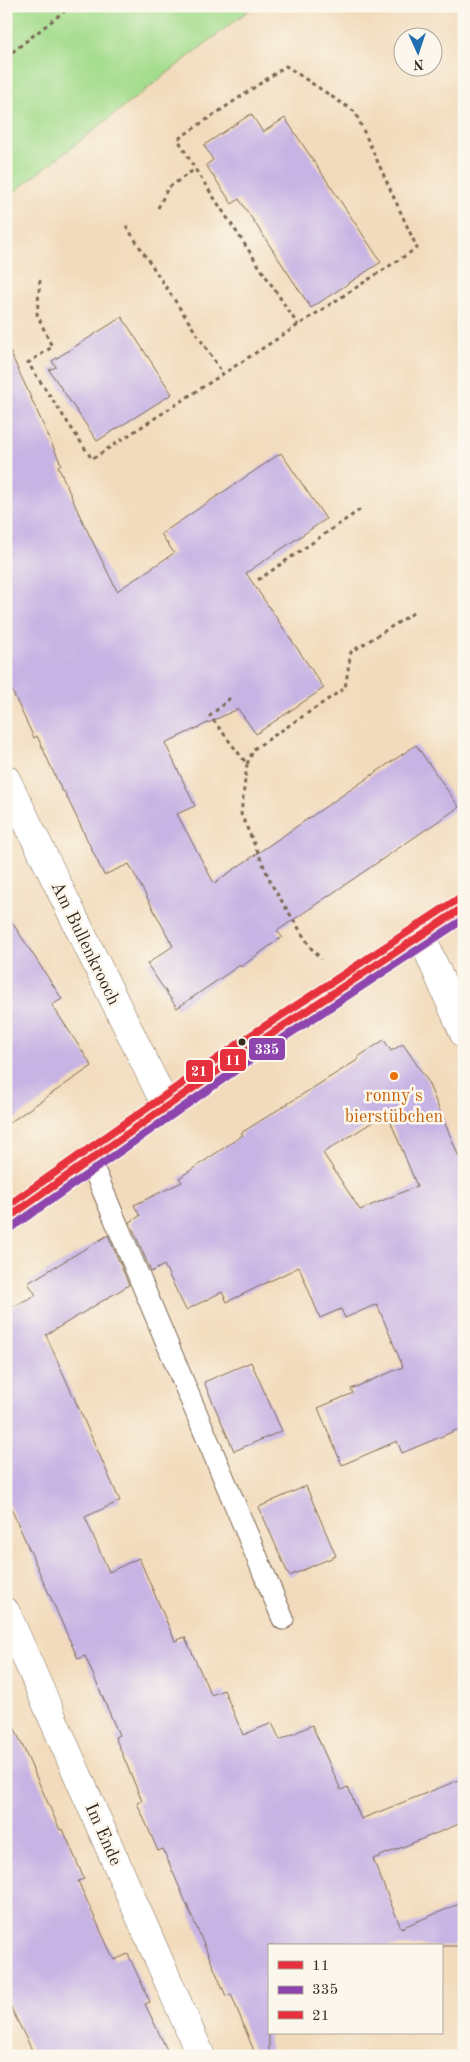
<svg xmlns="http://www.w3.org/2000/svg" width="470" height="2062" viewBox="0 0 470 2062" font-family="'Old Standard TT',serif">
  <rect width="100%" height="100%" fill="#fbf7ec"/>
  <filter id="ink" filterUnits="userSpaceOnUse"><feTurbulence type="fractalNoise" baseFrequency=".02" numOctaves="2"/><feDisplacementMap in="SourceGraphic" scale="10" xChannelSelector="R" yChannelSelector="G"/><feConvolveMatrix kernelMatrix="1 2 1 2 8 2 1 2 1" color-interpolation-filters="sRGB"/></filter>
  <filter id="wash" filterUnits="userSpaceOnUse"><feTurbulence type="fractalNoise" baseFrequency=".0096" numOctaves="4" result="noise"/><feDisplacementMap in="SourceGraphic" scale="20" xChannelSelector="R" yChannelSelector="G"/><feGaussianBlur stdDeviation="1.12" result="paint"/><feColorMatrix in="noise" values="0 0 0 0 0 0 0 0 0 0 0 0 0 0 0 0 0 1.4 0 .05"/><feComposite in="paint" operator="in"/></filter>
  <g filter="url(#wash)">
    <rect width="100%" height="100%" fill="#f2dbbc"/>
    <polygon fill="#a5dd8e" stroke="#708456" points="6,6 254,6 6,198"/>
    <g id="blocks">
      <g fill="#c7b3e4" fill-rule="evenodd">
        <polygon points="251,114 263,132 285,118 381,262 311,308 239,199 232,204 206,165 213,160 204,145"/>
        <polygon points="122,317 172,394 97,441 49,370 56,367 52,361"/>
        <polygon points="6,343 61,464 58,466 79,514 117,591 174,553 161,534 281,453 326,519 246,573 324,688 256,734 238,709 165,743 195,806 177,814 214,883 416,745 459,807 277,931 282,937 241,967 240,965 177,1008 147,964 173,946 129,864 104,875 64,791 62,791 37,736 34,738 6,678"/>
        <polygon points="6,913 62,999 52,1005 92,1066 6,1125"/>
        <path d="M384,1040L391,1051L403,1044L427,1080L464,1169V1427L402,1453L397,1441L342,1465L318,1408L353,1393L351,1389L403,1367L377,1304L345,1318L341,1309L320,1318L299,1267L227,1302L222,1292L186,1310L164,1265L151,1272L130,1222L140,1216L134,1205L182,1182L179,1178L243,1135L241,1133L359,1059L358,1057ZM387,1113L417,1186L360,1210L323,1153Z"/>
        <polygon points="108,1235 129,1285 46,1335 120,1501 85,1517 109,1572 139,1558 175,1641 185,1637 211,1695 224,1690 243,1735 272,1723 280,1740 312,1725 341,1790 348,1787 361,1819 464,1778 464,1822 373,1859 401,1928 464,1902 464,1946 269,1946 269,2056 256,2056 231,1994 226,1996 163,1849 158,1851 137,1803 142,1801 115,1737 119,1735 85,1656 78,1659 6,1497 6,1310 36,1295 28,1283"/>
        <polygon points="251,1362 282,1431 234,1451 204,1382"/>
        <polygon points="306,1486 336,1556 289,1576 259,1507"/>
        <polygon points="6,1709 60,1830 63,1829 84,1879 78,1881 114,1960 128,1954 150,2002 145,2004 170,2056 35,2056 6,1998"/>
      </g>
    </g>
  </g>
  <g filter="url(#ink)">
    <use href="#blocks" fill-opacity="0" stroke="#7b6855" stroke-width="1"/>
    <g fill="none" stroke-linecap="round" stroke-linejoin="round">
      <defs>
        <polyline id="lane" points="90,1160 283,1619"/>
        <g id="street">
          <polyline points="6,779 166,1106"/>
          <polyline points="421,935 464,1034"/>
          <polyline points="6,1612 201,2056"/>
        </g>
        <polyline id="secondary" points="6,1219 253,1046 464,907"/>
      </defs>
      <use href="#lane" stroke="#7b6855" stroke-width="23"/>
      <use href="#street" stroke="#7b6855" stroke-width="29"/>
      <use href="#secondary" stroke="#7b6855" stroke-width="29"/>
      <g stroke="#7b6855" stroke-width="3" stroke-dasharray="4 4" stroke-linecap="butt">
        <polyline points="6,57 71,6"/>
        <polyline points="158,208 168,188 195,169"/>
        <polyline points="126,226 223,374"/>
        <polyline points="40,280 37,314 52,347 28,363 92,459 417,248 355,112 286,66 178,139 195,169 298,325"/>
        <polyline points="258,580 361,509"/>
        <polyline points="230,698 210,716 247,764 241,814 273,887 311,948 321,959"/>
        <polyline points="247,764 254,749 345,688 351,652 415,612"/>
      </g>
      <use href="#lane" stroke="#fff" stroke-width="21"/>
      <use href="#street" stroke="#fff" stroke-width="28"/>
      <use href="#secondary" stroke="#fce5cf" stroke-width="28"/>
      <defs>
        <polyline id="bus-1" points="6,1219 253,1046 464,907"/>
        <polyline id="bus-2" points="12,1227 259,1054 464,919"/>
        <polyline id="bus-3" points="6,1207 247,1038 458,899"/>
      </defs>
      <use href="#bus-1" stroke="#fbf7ec" stroke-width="11"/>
      <use href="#bus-2" stroke="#fbf7ec" stroke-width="11"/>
      <use href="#bus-3" stroke="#fbf7ec" stroke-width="11"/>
      <use href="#bus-1" stroke="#e7303d" stroke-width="8"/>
      <use href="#bus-2" stroke="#8e44ad" stroke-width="8"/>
      <use href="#bus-3" stroke="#e7303d" stroke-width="8"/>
    </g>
  </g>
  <circle fill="#3b2a1e" stroke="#fbf7ec" stroke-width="2" cx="242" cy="1042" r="4.5"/>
  <circle fill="#e8710a" stroke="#fbf7ec" stroke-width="2" cx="394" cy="1076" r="5"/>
  <g text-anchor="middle" stroke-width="5" stroke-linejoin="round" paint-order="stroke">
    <g font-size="18" fill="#3b2a1e" stroke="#fbf7ec">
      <text transform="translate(86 943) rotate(64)" y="6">Am Bullenkrooch</text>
      <text transform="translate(104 1834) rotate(66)" y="6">Im Ende</text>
    </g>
    <g font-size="18" fill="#c56008" stroke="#fbf7ec">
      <text x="394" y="1101">ronny's<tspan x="394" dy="21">bierstübchen</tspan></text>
    </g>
  </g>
  <g stroke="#fbf7ec" stroke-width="2">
    <rect x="248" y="1037" width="38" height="24" rx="5" fill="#8e44ad"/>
    <rect x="219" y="1048" width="28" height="24" rx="5" fill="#e7303d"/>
    <rect x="185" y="1059" width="29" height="24" rx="5" fill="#e7303d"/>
  </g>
  <g font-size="14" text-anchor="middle" font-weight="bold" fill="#fff">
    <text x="267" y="1054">335</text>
    <text x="233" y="1065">11</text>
    <text x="199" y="1076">21</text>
  </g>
  <rect width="470" height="2062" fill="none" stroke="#fbf7ec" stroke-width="25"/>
  <rect x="268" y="1944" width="175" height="90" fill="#fbf7ec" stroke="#aea59a"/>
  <rect x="278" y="1961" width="25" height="8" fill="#e7303d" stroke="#aea59a"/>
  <text x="312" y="1970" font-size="15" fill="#3b2a1e">11</text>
  <rect x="278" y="1986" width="25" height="8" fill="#8e44ad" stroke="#aea59a"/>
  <text x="312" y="1994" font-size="15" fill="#3b2a1e">335</text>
  <rect x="278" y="2011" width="25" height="8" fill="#e7303d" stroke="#aea59a"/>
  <text x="312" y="2020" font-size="15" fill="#3b2a1e">21</text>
  <g transform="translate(418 52) rotate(177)"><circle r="24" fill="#fbf7ec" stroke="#aea59a"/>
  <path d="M0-4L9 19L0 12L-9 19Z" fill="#1f6fb2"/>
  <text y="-8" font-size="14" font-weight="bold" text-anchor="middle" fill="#3b2a1e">N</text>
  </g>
</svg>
